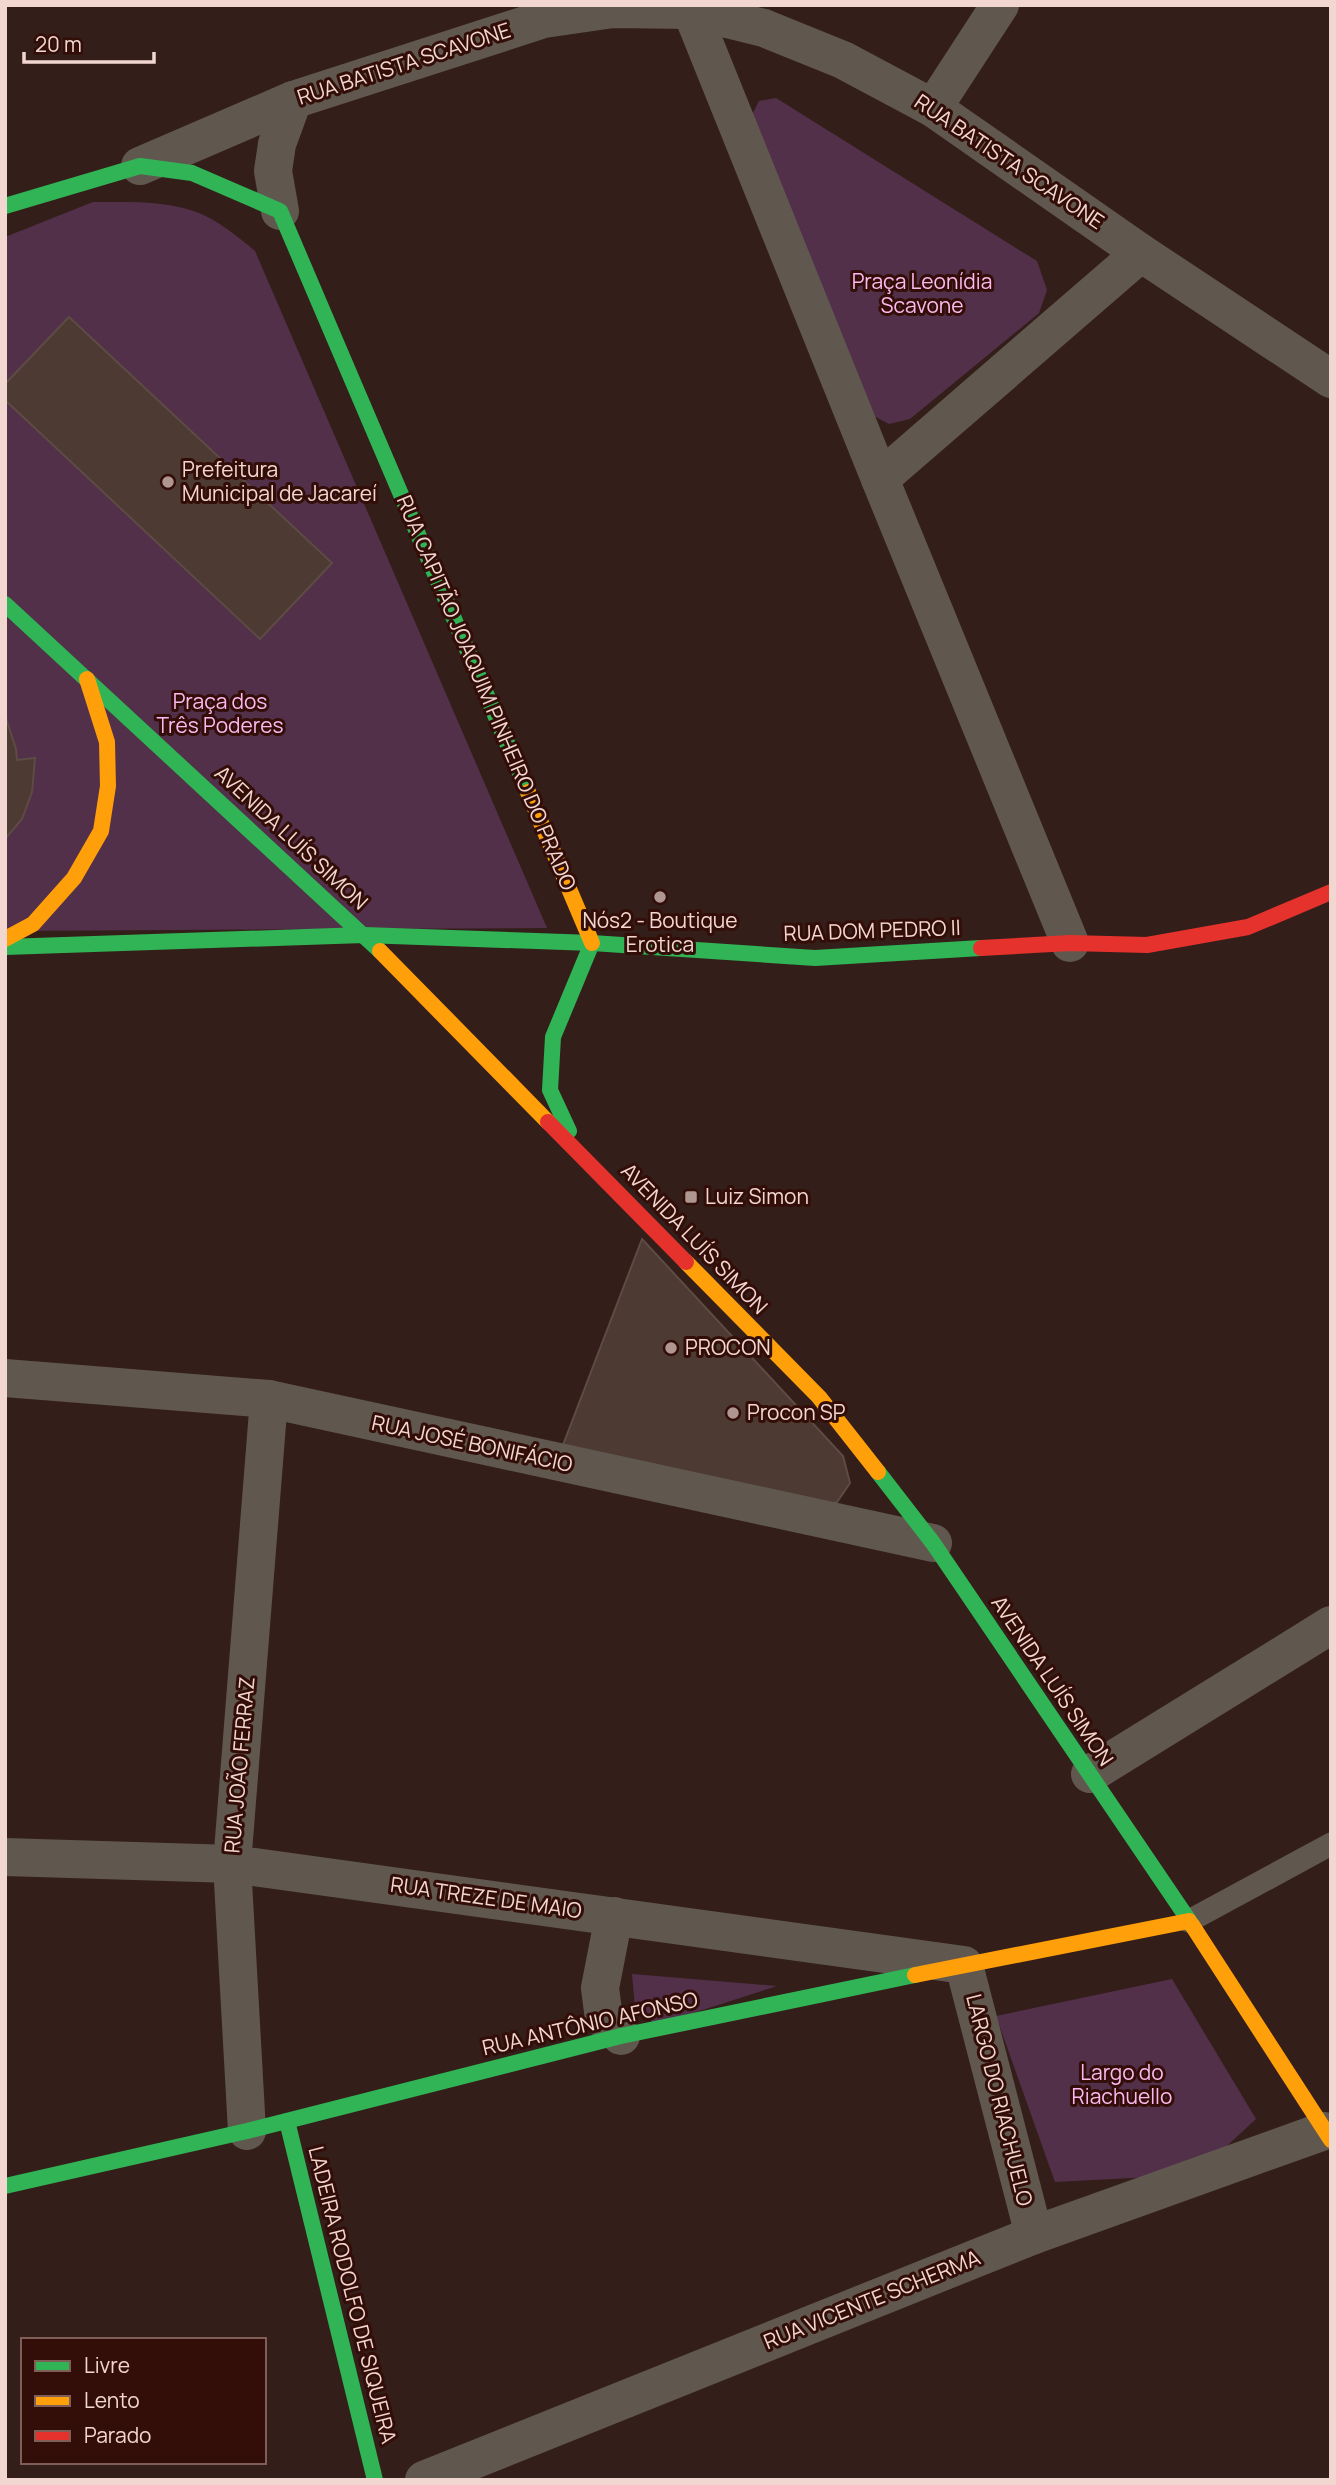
<svg xmlns="http://www.w3.org/2000/svg" width="1336" height="2485" viewBox="0 0 1336 2485" font-family="Manrope,sans-serif">
  <rect width="100%" height="100%" fill="#341e1a"/>
  <g fill="#52304a">
    <polygon points="776,98 1037,261 1047,290 1039,313 910,419 889,424 874,416 751,117 759,101"/>
    <path d="M93,202C126,202 165,200 196,212C218,220 237,236 255,251L547,928L5,931V237Z"/>
    <polygon points="632,1974 777,1986 656,2025 635,2008"/>
    <polygon points="1172,1979 1256,2119 1217,2155 1150,2177 1055,2182 996,2016"/>
  </g>
  <g fill="#4d3a32" stroke="#5d4b44" stroke-width="2">
    <polygon points="69,317 332,563 260,639 5,400 5,384"/>
    <polygon points="5,715 16,749 17,760 35,758 32,792 22,819 5,839"/>
    <polygon points="642,1239 843,1456 850,1483 837,1502 815,1507 558,1458"/>
  </g>
  <g fill="none" stroke-linecap="round" stroke-linejoin="round">
    <polyline stroke="#60584f" stroke-width="23" points="1189,1921 1331,1844"/>
    <g stroke="#60584f" stroke-width="38">
      <polyline points="691,10 880,479 1070,943"/>
      <polyline points="933,108 1000,5"/>
      <polyline points="140,166 293,100 544,19 613,9 691,10 764,28 843,60 933,108 1141,253 1331,379"/>
      <polyline points="280,211 273,171 277,144 293,100"/>
      <polyline points="880,479 1141,253"/>
      <polyline points="5,1378 269,1399 933,1543"/>
      <polyline points="1090,1774 1331,1625"/>
      <polyline points="5,1857 232,1864 964,1965 1034,2235"/>
      <polyline points="614,1916 600,1988 604,2019 621,2036"/>
      <polyline points="247,2131 232,1864 269,1399"/>
      <polyline points="424,2480 1034,2235 1324,2131"/>
    </g>
    <g stroke="#30b455" stroke-width="16">
      <polyline points="5,206 140,166 192,173 280,211 528,792"/>
      <polyline points="5,604 380,951"/>
      <polyline points="5,947 364,935 592,943 815,958 981,948"/>
      <polyline points="569,1131 550,1090 553,1037 592,943"/>
      <polyline points="878,1472 933,1543 1192,1925"/>
      <polyline points="287,2121 375,2480"/>
      <polyline points="5,2186 247,2131 621,2036 915,1975"/>
    </g>
    <g stroke="#ff9f0a" stroke-width="16">
      <polyline points="528,792 592,943"/>
      <polyline points="5,939 33,924 74,878 101,831 108,786 107,742 87,679"/>
      <polyline points="380,951 548,1122"/>
      <polyline points="686,1262 819,1397 878,1472"/>
      <polyline points="1192,1925 1331,2140"/>
      <polyline points="915,1975 1189,1921"/>
    </g>
    <g stroke="#e5322d" stroke-width="16">
      <polyline points="981,948 1070,943 1147,945 1248,927 1331,892"/>
      <polyline points="548,1122 686,1262"/>
    </g>
  </g>
  <g fill="#b09691" stroke="#330d07" stroke-width="2.5">
    <circle cx="168" cy="482" r="7"/>
    <circle cx="660" cy="897" r="7"/>
    <rect x="684" y="1190" width="14" height="14" rx="3.5"/>
    <circle cx="671" cy="1348" r="7"/>
    <circle cx="733" cy="1413" r="7"/>
  </g>
  <g text-anchor="middle" stroke-width="6" stroke-linejoin="round" paint-order="stroke">
    <g font-size="21" fill="#f2d7d1" stroke="#330d07">
      <text transform="translate(404 64) rotate(-18)" y="7">RUA BATISTA SCAVONE</text>
      <text transform="translate(1009 162) rotate(34)" y="7">RUA BATISTA SCAVONE</text>
      <text transform="translate(486 693) rotate(67)" y="7">RUA CAPITÃO JOAQUIM PINHEIRO DO PRADO</text>
      <text transform="translate(291 838) rotate(43)" y="7">AVENIDA LUÍS SIMON</text>
      <text transform="translate(872 931) rotate(-2)" y="7">RUA DOM PEDRO II</text>
      <text transform="translate(694 1239) rotate(46)" y="7">AVENIDA LUÍS SIMON</text>
      <text transform="translate(472 1444) rotate(12)" y="7">RUA JOSÉ BONIFÁCIO</text>
      <text transform="translate(1052 1681) rotate(56)" y="7">AVENIDA LUÍS SIMON</text>
      <text transform="translate(240 1765) rotate(-85)" y="7">RUA JOÃO FERRAZ</text>
      <text transform="translate(486 1898) rotate(8)" y="7">RUA TREZE DE MAIO</text>
      <text transform="translate(590 2024) rotate(-13)" y="7">RUA ANTÔNIO AFONSO</text>
      <text transform="translate(999 2100) rotate(76)" y="7">LARGO DO RIACHUELO</text>
      <text transform="translate(352 2295) rotate(76)" y="7">LADEIRA RODOLFO DE SIQUEIRA</text>
      <text transform="translate(872 2300) rotate(-22)" y="7">RUA VICENTE SCHERMA</text>
    </g>
    <g font-size="21" fill="#fbb9ef" stroke="#330d07">
      <text x="922" y="289">Praça Leonídia<tspan x="922" dy="24">Scavone</tspan></text>
      <text x="220" y="709">Praça dos<tspan x="220" dy="24">Três Poderes</tspan></text>
      <text x="1122" y="2080">Largo do<tspan x="1122" dy="24">Riachuello</tspan></text>
    </g>
    <g font-size="21" fill="#f2d7d1" stroke="#330d07" text-anchor="start">
      <text x="182" y="477">Prefeitura<tspan x="182" dy="24">Municipal de Jacareí</tspan></text>
      <text x="660" y="928" text-anchor="middle">Nós2 - Boutique<tspan x="660" dy="24">Erotica</tspan></text>
      <text x="705" y="1204">Luiz Simon</text>
      <text x="685" y="1355">PROCON</text>
      <text x="747" y="1420">Procon SP</text>
    </g>
  </g>
  <rect width="1336" height="2485" fill="none" stroke="#f2d7d1" stroke-width="14"/>
  <rect x="21" y="2338" width="245" height="126" fill="#330d07" stroke="#7f5e58" stroke-width="2"/>
  <rect x="35" y="2361" width="35" height="10" fill="#30b455" stroke="#7f5e58" stroke-width="2"/>
  <text x="84" y="2373" font-size="21" fill="#f2d7d1">Livre</text>
  <rect x="35" y="2396" width="35" height="10" fill="#ff9f0a" stroke="#7f5e58" stroke-width="2"/>
  <text x="84" y="2408" font-size="21" fill="#f2d7d1">Lento</text>
  <rect x="35" y="2431" width="35" height="10" fill="#e5322d" stroke="#7f5e58" stroke-width="2"/>
  <text x="84" y="2443" font-size="21" fill="#f2d7d1">Parado</text>
  <path d="M24 52v10h130v-10" fill="none" stroke="#f2d7d1" stroke-width="3.5"/>
  <text x="35" y="52" font-size="21" fill="#f2d7d1" stroke="#330d07" stroke-width="5" paint-order="stroke">20 m</text>
</svg>
